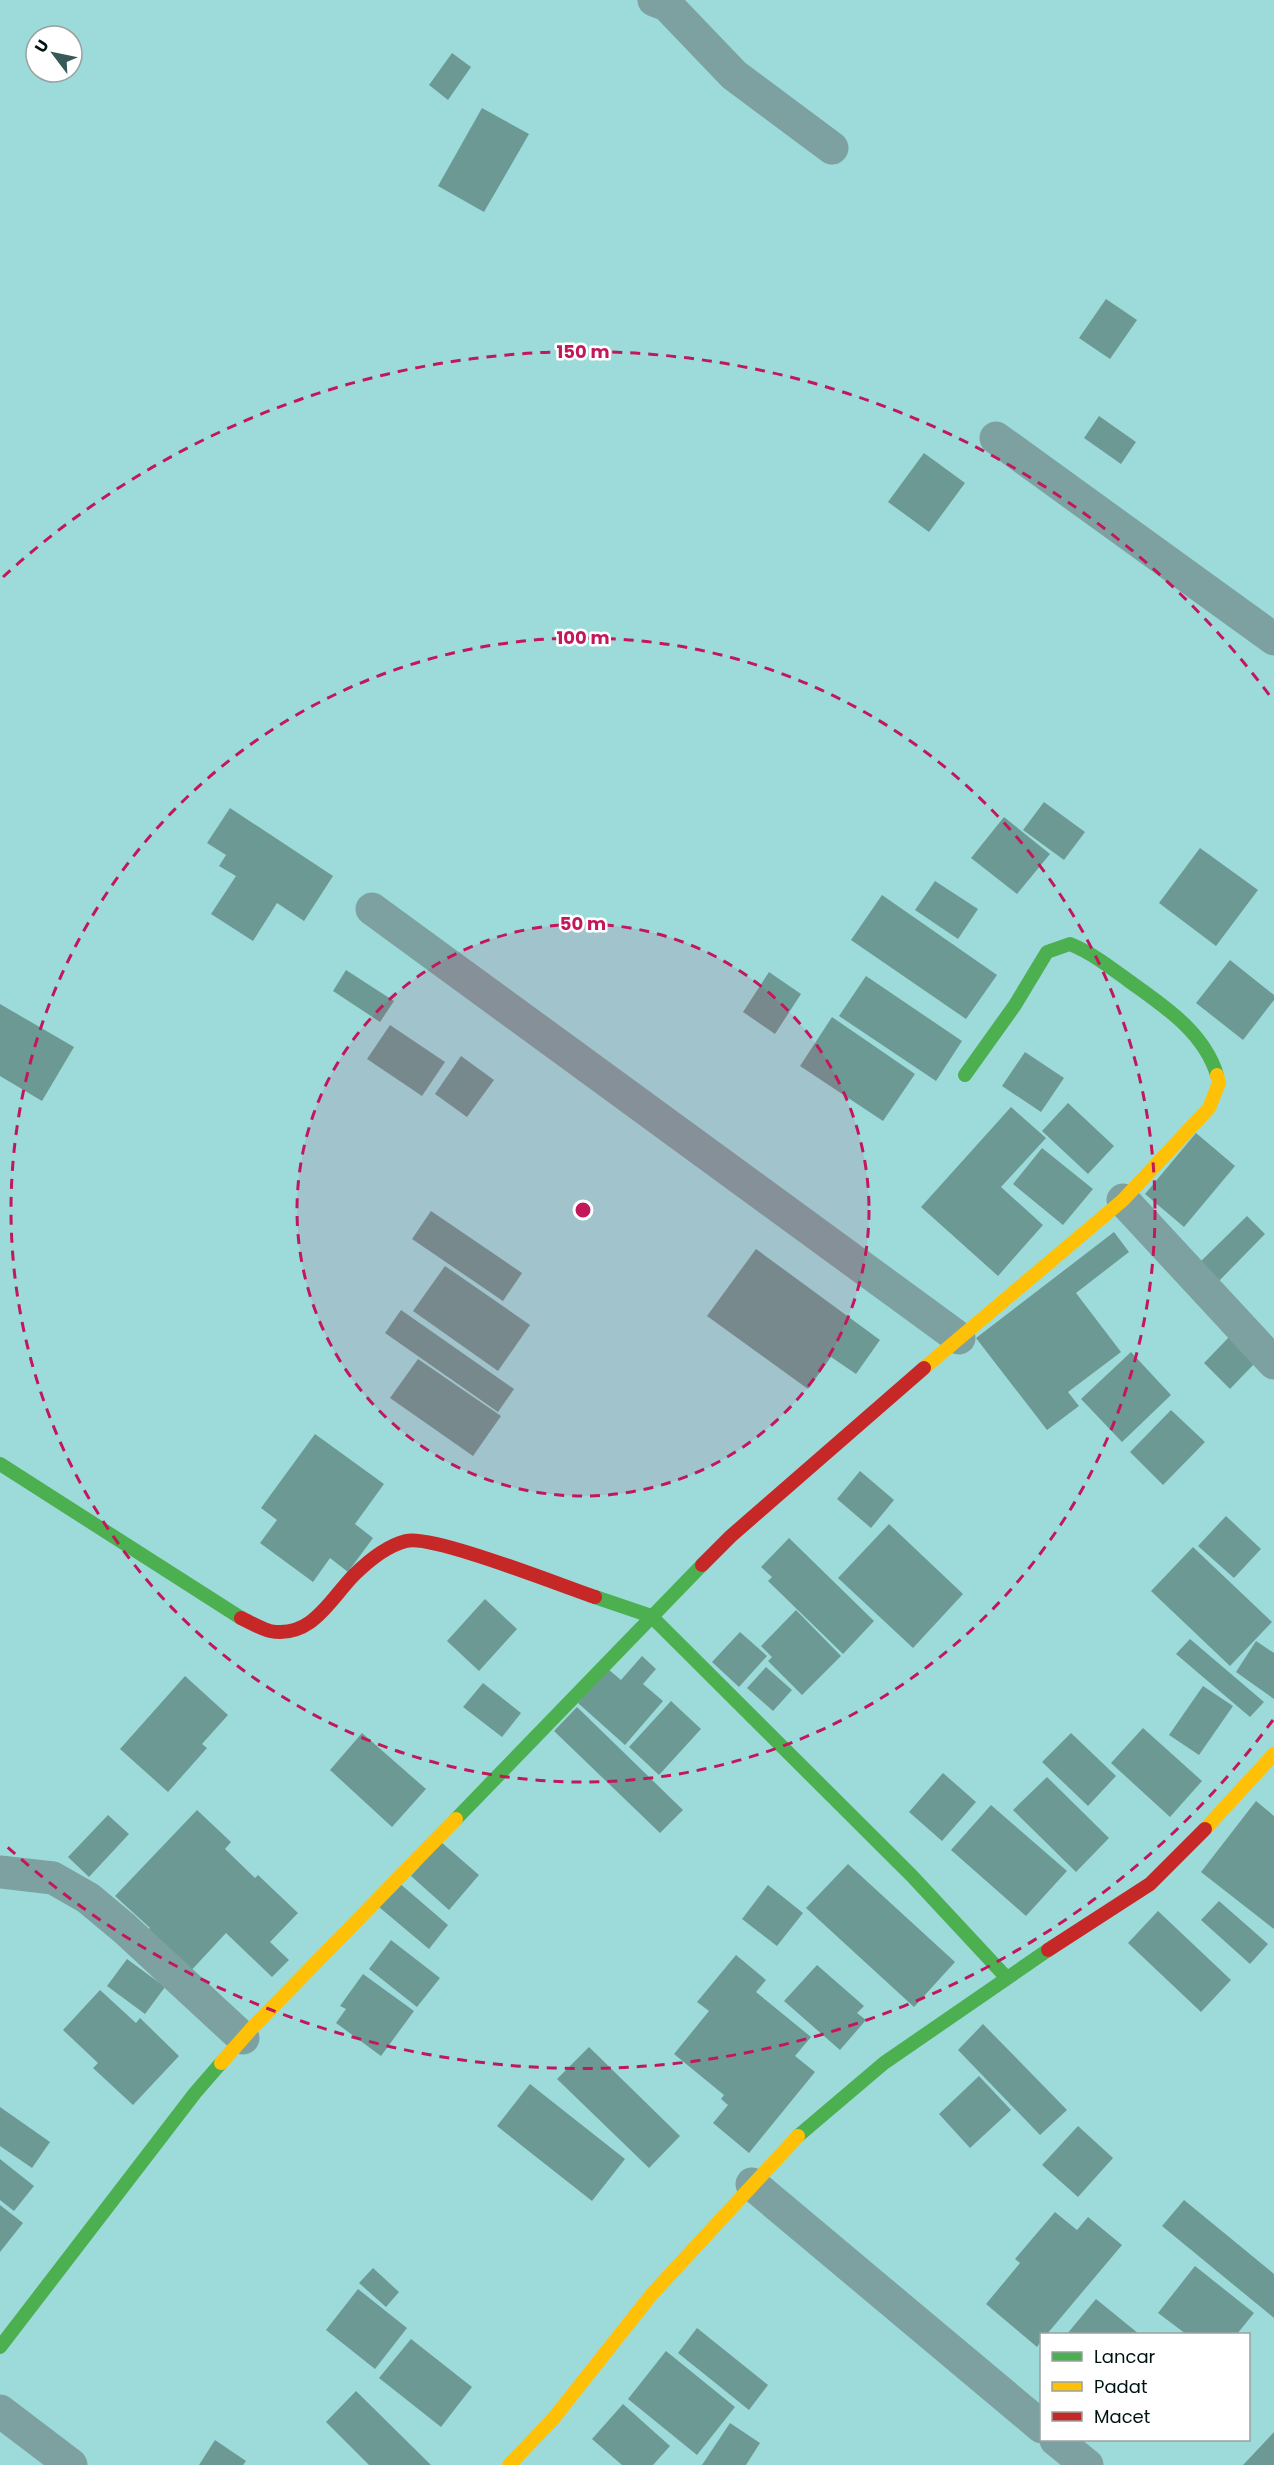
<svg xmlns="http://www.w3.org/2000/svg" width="1274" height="2465" viewBox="0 0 1274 2465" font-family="Poppins,sans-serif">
  <rect width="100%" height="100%" fill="#9ddbdb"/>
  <g fill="#6d9995">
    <polygon points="452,53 471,67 448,100 429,85"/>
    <polygon points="482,108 529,134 484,212 438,186"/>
    <polygon points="1106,299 1137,320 1110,359 1079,338"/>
    <polygon points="1099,416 1136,442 1121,464 1084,438"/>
    <polygon points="924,453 965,483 929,532 888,502"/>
    <polygon points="1044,802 1085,832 1064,860 1023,830"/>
    <polygon points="230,808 333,876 304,921 277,903 253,941 211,914 236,876 219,866 226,855 207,843"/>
    <polygon points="1004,817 1050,854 1017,894 971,858"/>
    <polygon points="1200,848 1258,890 1216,946 1159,903"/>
    <polygon points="935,881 978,909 958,939 915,910"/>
    <polygon points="882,895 997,975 966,1019 851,940"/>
    <polygon points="1230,960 1274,995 1274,1000 1243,1040 1196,1003"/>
    <polygon points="346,970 394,1001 380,1022 333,991"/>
    <polygon points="769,972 801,994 775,1034 743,1012"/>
    <polygon points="866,976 962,1041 936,1081 839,1016"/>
    <polygon points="0,1004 74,1047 42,1101 0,1076"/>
    <polygon points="832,1017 915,1074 883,1121 800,1066"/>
    <polygon points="390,1025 445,1062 422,1096 367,1059"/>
    <polygon points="1025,1052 1064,1078 1041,1112 1002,1086"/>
    <polygon points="461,1056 494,1080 467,1117 435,1094"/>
    <polygon points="1068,1103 1114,1146 1088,1174 1042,1131"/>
    <polygon points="1011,1107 1046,1138 1001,1187 1043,1225 998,1276 921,1207"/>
    <polygon points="1196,1133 1235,1166 1184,1227 1145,1194"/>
    <polygon points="1042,1148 1093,1189 1063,1225 1013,1184"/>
    <polygon points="431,1211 522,1273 503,1301 412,1239"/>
    <polygon points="1247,1216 1265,1234 1217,1283 1198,1264"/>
    <polygon points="1114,1232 1129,1252 1076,1293 1121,1352 1068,1392 1079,1406 1047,1430 976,1338"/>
    <polygon points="756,1249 880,1340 856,1374 831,1357 808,1389 707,1316"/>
    <polygon points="445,1266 530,1325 498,1371 413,1311"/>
    <polygon points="401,1310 514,1389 498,1412 385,1333"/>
    <polygon points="1230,1336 1256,1362 1230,1389 1204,1363"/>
    <polygon points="1131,1352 1171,1395 1122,1442 1081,1399"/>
    <polygon points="418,1359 501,1416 473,1456 390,1398"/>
    <polygon points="1171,1410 1205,1442 1163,1485 1130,1452"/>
    <polygon points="315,1434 384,1484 355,1524 373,1538 348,1572 330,1558 313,1582 260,1543 277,1520 261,1508"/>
    <polygon points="860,1471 894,1500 871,1528 837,1499"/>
    <polygon points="1226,1516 1261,1549 1234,1578 1198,1546"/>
    <polygon points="889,1524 963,1594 913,1648 838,1578"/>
    <polygon points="789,1538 874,1621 843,1654 768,1581 772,1577 761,1567"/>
    <polygon points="1193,1547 1272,1622 1230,1666 1151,1591"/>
    <polygon points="485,1599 517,1629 479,1671 447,1641"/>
    <polygon points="796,1610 841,1656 802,1695 768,1661 772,1657 761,1646"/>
    <polygon points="740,1632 767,1656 739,1687 712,1662"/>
    <polygon points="1190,1639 1264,1702 1250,1717 1176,1654"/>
    <polygon points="1256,1641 1274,1653 1274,1699 1236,1672"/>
    <polygon points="642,1656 656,1669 643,1684 663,1701 625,1745 578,1703 608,1669 621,1680"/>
    <polygon points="766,1667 792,1690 773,1711 747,1688"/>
    <polygon points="185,1676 228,1715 202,1744 207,1748 168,1792 120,1749"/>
    <polygon points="483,1683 521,1713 502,1737 463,1707"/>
    <polygon points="1203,1686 1233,1706 1199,1755 1169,1735"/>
    <polygon points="671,1701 701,1729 659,1775 629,1747"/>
    <polygon points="577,1707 683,1810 660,1833 554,1731"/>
    <polygon points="1143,1728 1202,1781 1170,1817 1111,1763"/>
    <polygon points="362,1733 426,1789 392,1827 330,1770"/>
    <polygon points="1071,1733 1116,1776 1088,1806 1042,1762"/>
    <polygon points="943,1773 976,1802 942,1841 909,1812"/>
    <polygon points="1047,1777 1109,1838 1076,1872 1013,1810"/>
    <polygon points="1256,1801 1274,1816 1274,1929 1201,1872"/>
    <polygon points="991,1805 1067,1871 1026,1916 951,1850"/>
    <polygon points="197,1810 231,1842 225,1849 255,1878 258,1875 298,1913 270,1942 289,1960 272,1977 226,1933 187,1975 144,1934 150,1928 115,1896"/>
    <polygon points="108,1815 129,1834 89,1877 68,1857"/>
    <polygon points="441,1842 479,1875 449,1910 411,1876"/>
    <polygon points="848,1864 955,1962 914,2007 806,1908"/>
    <polygon points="398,1882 448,1925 429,1949 379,1907"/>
    <polygon points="768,1885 803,1913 777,1946 742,1919"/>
    <polygon points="1219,1901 1268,1944 1250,1964 1201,1920"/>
    <polygon points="1158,1911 1231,1980 1201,2012 1128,1943"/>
    <polygon points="391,1940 440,1978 417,2007 369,1969"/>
    <polygon points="736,1955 766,1980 756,1992 811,2037 795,2056 815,2072 749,2153 713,2123 728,2105 721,2099 724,2095 674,2054 709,2011 697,2002"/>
    <polygon points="127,1959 165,1987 145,2014 107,1986"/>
    <polygon points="817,1965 864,2006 857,2013 866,2020 840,2050 784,2001"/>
    <polygon points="363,1974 414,2011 381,2056 336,2023 346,2009 340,2006"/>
    <polygon points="100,1990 136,2023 140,2018 179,2056 133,2105 93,2068 98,2063 63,2030"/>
    <polygon points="983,2024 1067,2110 1040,2135 958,2050"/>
    <polygon points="589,2047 680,2136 649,2168 557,2079"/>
    <polygon points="979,2076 1011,2110 970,2148 939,2114"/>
    <polygon points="530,2084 625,2159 592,2201 497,2126"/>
    <polygon points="0,2107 50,2142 32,2168 0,2146"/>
    <polygon points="1078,2126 1113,2158 1078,2197 1042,2165"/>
    <polygon points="0,2159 34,2186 14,2211 0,2200"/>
    <polygon points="1184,2200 1274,2274 1274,2318 1162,2226"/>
    <polygon points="0,2205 23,2223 0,2252"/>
    <polygon points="1055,2212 1077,2230 1088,2217 1122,2245 1047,2334 1041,2334 1041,2341 1037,2347 986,2304 1020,2263 1015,2259"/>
    <polygon points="1195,2266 1254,2313 1237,2334 1186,2334 1158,2313"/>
    <polygon points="373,2268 399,2292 386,2307 359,2283"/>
    <polygon points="358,2289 407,2328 375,2369 326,2330"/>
    <polygon points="1096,2299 1139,2334 1067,2334"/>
    <polygon points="697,2328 768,2385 749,2410 678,2353"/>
    <polygon points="411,2339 472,2387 441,2427 379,2378"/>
    <polygon points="666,2351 735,2407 697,2455 628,2399"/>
    <polygon points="356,2391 431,2465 369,2465 326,2422"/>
    <polygon points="623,2404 670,2446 653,2465 622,2465 592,2439"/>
    <polygon points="730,2423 760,2443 746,2465 702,2465"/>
    <polygon points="1274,2432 1274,2465 1243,2465"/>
    <polygon points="215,2440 246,2461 243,2465 199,2465"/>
  </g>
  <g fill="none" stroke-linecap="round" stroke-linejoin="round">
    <g stroke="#7da1a1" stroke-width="33">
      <polyline points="654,0 667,5 734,75 832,148"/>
      <polyline points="996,438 1274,639"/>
      <polyline points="372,909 959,1338"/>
      <polyline points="1123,1200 1274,1363"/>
      <polyline points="0,1872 53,1878 88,1898 124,1928 243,2038"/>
      <polyline points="752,2184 1042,2427"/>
      <polyline points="0,2411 71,2465"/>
      <polyline points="1056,2440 1087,2465"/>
    </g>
    <g stroke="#4caf50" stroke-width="14">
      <path d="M965,1075L1015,1005L1047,952L1070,944C1092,953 1110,967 1129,981C1164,1006 1204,1032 1217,1075"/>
      <polyline points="0,1464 241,1618"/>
      <polyline points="595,1597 651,1616 912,1876 1006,1977"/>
      <polyline points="456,1819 702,1565"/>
      <polyline points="798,2136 884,2063 1048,1950"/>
      <polyline points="0,2347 195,2093 221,2063"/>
    </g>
    <g stroke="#ffc107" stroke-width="14">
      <polyline points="924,1368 1123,1200 1209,1108 1219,1083 1217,1075"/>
      <polyline points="1205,1829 1274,1754"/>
      <polyline points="221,2063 253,2027 456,1819"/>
      <polyline points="509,2465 553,2419 652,2294 798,2136"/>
    </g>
    <g stroke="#c62828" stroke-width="14">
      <polyline points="702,1565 731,1536 924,1368"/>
      <path d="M241,1618C250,1622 261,1629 270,1631C311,1639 330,1600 353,1576C368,1561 386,1546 406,1541C432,1534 562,1586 595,1597"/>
      <polyline points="1048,1950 1150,1884 1205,1829"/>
    </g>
  </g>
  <circle cx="583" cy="1210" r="286" fill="#c2185b" fill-opacity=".12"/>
  <g fill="none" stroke="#c2185b" stroke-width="3" stroke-dasharray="10 8">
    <circle cx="583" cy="1210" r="286"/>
    <circle cx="583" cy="1210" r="572"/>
    <path d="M1273 1720A858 858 0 0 1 3 1843M3 577A858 858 0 0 1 1273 700"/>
  </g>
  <circle cx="583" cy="1210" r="9" fill="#c2185b" stroke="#fff" stroke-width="3"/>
  <g font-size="18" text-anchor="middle" font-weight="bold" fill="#c2185b" stroke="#fff" stroke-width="5" stroke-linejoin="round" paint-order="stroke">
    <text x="583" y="358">150 m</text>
    <text x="583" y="644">100 m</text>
    <text x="583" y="930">50 m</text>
  </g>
  <rect x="1040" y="2333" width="210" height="108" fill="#ffffff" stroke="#99a1a1" stroke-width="1.5"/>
  <rect x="1052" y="2352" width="30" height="9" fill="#4caf50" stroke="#99a1a1" stroke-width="1.5"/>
  <text x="1094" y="2363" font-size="18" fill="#001313">Lancar</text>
  <rect x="1052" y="2382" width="30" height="9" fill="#ffc107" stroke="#99a1a1" stroke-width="1.5"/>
  <text x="1094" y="2393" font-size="18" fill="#001313">Padat</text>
  <rect x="1052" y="2412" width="30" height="9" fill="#c62828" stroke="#99a1a1" stroke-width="1.5"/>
  <text x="1094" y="2423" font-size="18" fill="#001313">Macet</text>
  <g transform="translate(54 54) rotate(302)"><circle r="28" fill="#ffffff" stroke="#99a1a1" stroke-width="1.5"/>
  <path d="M0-4.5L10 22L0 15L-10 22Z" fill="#375959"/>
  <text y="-9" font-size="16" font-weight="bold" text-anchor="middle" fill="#001313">U</text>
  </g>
</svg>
